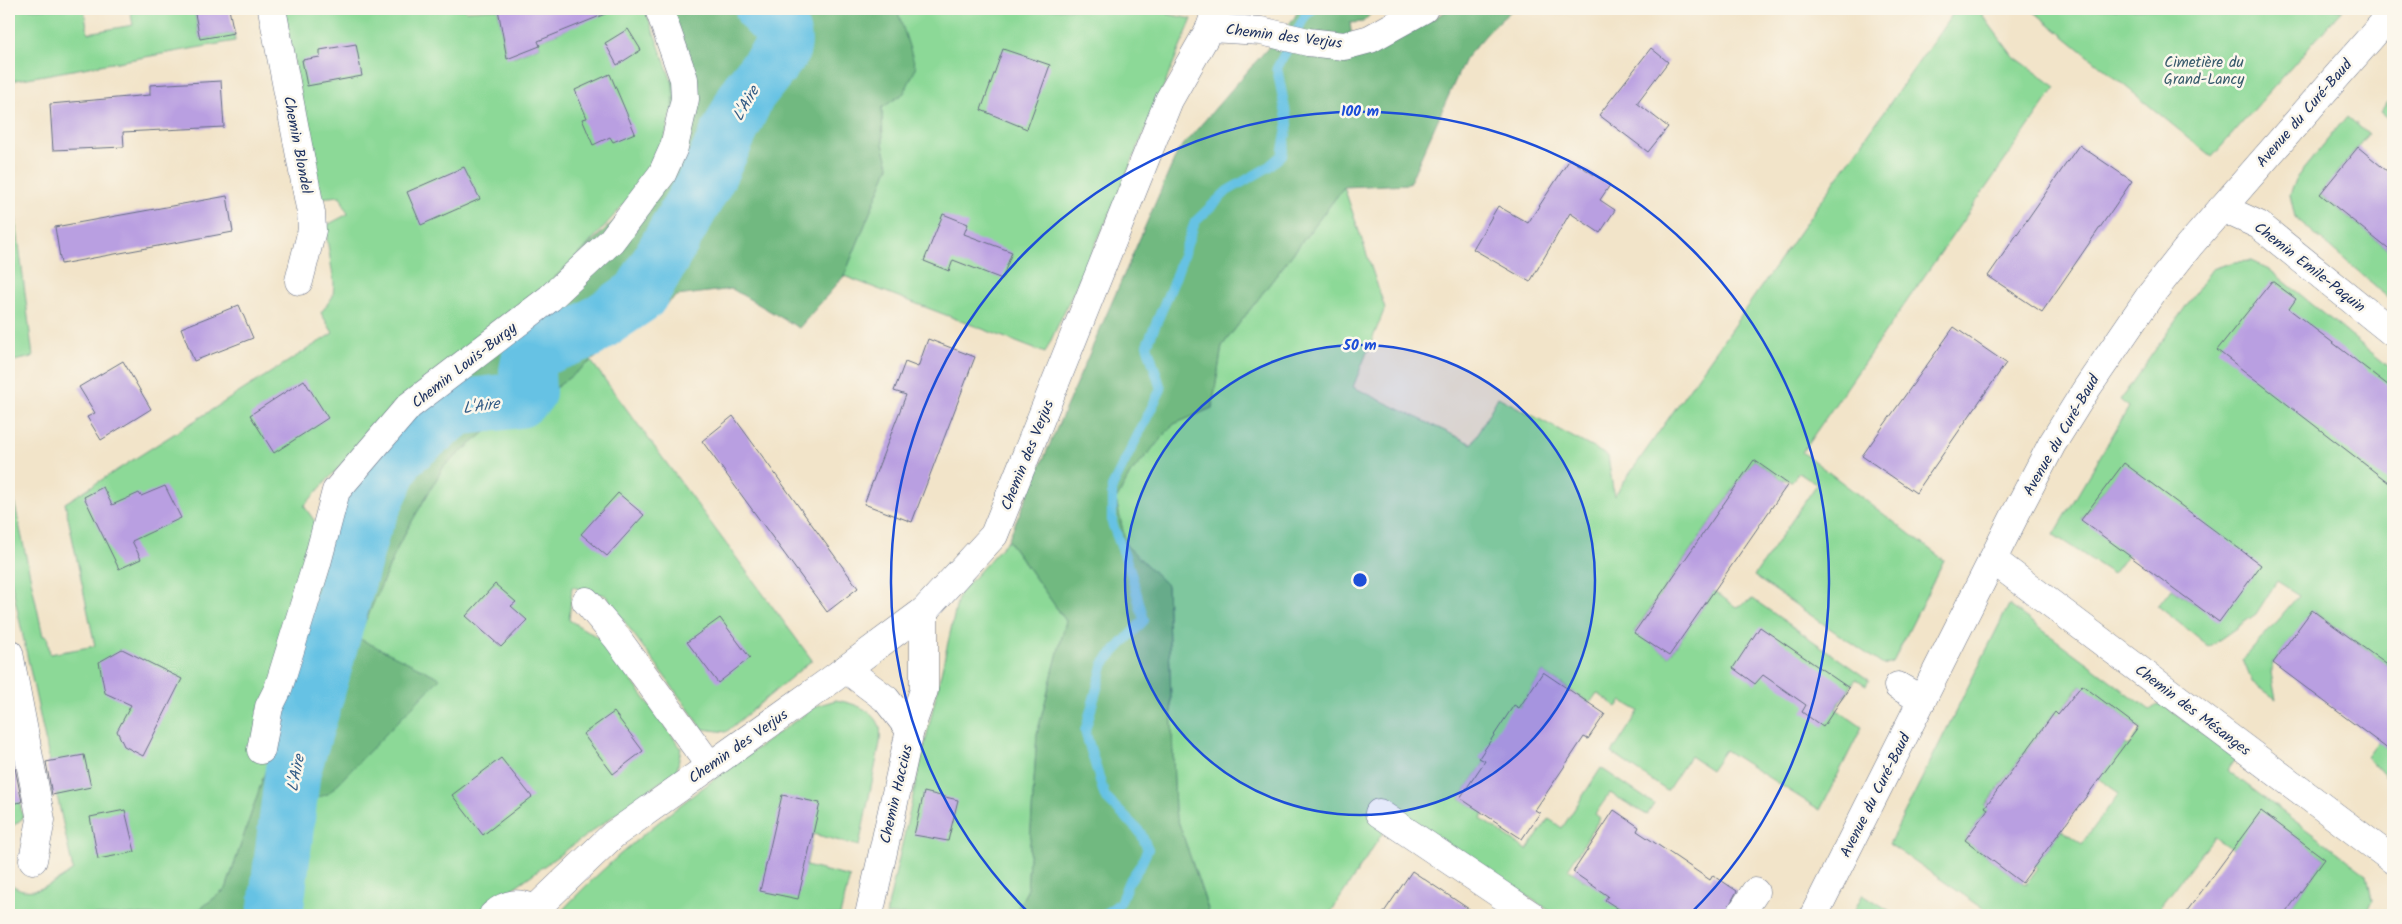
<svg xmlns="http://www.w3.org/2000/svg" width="2402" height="924" viewBox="0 0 2402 924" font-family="Kalam,sans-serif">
  <rect width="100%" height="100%" fill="#fbf7ec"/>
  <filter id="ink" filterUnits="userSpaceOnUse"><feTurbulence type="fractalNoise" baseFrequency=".02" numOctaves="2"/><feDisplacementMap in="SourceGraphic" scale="10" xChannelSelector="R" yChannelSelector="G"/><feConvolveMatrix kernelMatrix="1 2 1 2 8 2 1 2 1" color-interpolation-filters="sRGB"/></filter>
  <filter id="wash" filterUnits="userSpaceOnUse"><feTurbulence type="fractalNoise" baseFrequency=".0096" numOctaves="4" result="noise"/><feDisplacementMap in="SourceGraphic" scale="20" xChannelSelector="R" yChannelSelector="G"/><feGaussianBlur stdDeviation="1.12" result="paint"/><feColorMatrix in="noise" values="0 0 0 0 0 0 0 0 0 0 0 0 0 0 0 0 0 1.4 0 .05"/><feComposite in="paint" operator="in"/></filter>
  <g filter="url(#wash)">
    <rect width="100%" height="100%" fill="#f2e4c9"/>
    <g fill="#8cd997" stroke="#54847a" fill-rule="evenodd">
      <polygon points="9,9 84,9 88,33 133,25 130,9 194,9 200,39 234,33 235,41 11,81 9,68"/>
      <path d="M284,9H465L466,11L498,9L506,53L513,57L540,46L538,41L565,30L590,16L592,9H645L676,92L665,138L636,191L558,278L394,406L304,506L316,523L271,754L226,889L192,915H9V882C28,902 57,882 73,870L9,571V477L43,636H47L50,654L95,646L65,503L333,333L321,313L333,296L334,283L325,226L348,214L340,196L320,198Z"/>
      <polygon points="789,9 1168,9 1167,14 1192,19 1111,211 1045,353 844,276 889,166 883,144 882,108"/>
      <polygon points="1956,9 1978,9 2012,55 2056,87 1802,452 1944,560 1893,662 1883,665 1754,576 1817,484 1799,472 1792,481 1781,479 1754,460 1634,632 1669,656 1714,591 1736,607 1753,599 1869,680 1866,685 1856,679 1836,709 1862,727 1820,810 1725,750 1711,770 1690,756 1667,791 1612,753 1639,711 1622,701 1617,707 1597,693 1590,703 1543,672 1519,708 1480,758 1485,761 1460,798 1484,813 1481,819 1527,850 1549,819 1562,828 1601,768 1654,804 1647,815 1610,793 1595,814 1600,818 1568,869 1609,896 1606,900 1628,915 1556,915 1397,811 1329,915 1206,915 1208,909 1175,812 1167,586 1126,545 1116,500 1130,474 1174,424 1212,408 1222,346 1344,187 1385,308 1353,387 1472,444 1498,397 1608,456 1614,496"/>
      <polygon points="2033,9 2343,9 2212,157 2032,10"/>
      <polygon points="2393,95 2393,123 2380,112"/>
      <polygon points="2347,116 2368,134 2320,194 2393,253 2393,301 2295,217 2290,195 2297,177"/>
      <polygon points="9,164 33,357 9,362"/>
      <polygon points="2252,261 2269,269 2393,370 2393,669 2313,610 2273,663 2271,672 2276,699 2252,682 2243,660 2299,595 2277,581 2256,614 2209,647 2158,606 2172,588 2219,621 2124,464 2081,519 2128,554 2113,574 2054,535 2129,407 2120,400 2212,269 2234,262"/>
      <polygon points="591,361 812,660 726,732 703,729 605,595 572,587 569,620 602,640 681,748 677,770 476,915 284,915 299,810 358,638 400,542 444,466 506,415 545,396"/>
      <polygon points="1008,540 1066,621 1037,734 1027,891 1014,915 886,915 959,594"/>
      <path d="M2009,605L2150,710L2160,703L2236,758L2227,770L2367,875L2372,900L2365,915H2284L2325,859L2261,812L2233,850L2214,837L2158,910L2166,915H1993L1889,844ZM2081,685L2141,729L2129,746L2125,744L2099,779L2119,793L2082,844L2062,830L2035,865L2038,868L2025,885L1965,840L1988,809L1985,806L2055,712L2058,715Z"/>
      <path d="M836,700C852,703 874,709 880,727C881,731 880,739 880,743L859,846L813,834L806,866L850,877L840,915H558C633,833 726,771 816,706Z"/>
      <polygon points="2378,741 2393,753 2393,785 2367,756"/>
      <polygon points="9,747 23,818 9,829"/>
      <polygon points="1863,894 1896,915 1852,915"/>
    </g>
    <g fill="#71b980" stroke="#46746f">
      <polygon points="670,9 897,9 916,68 904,93 882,108 883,144 889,166 844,276 799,328 732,289 677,296 545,396 506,415 444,466 400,542 358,638 440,678 328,794 310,800 292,899 285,915 192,915 226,889 271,754 277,713 344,490 417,408 676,162"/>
      <polygon points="1299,9 1376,9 1363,22 1350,23 1354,53 1391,43 1450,9 1513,9 1491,29 1465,59 1409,184 1344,187 1222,346 1212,408 1174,424 1130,474 1116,500 1126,545 1167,585 1175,812 1208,909 1206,915 1014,915 1027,891 1037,734 1066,621 1008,540 1178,151 1294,18"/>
    </g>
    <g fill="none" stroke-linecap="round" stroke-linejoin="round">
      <polyline stroke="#66c2e4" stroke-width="10" points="1105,915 1120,903 1128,883 1140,866 1148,849 1140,832 1105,797 1085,731 1104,663 1144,620 1130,570 1112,523 1112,487 1161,389 1147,345 1174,281 1195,222 1227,191 1267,168 1282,155 1288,124 1277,68 1305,16 1313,9"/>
      <path stroke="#66c2e4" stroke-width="56" d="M275,915L293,770L315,699L363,527L397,455L456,408L519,400L528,392L527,371L531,352L587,331L640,295L707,178L748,93L782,50C789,32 774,21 763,9"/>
    </g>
    <g id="blocks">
      <g fill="#b99fe1">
        <polygon points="194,9 229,9 234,33 200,39"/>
        <polygon points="498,9 615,9 615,10 538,41 540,46 507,59"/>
        <polygon points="628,29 641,50 617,65 605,43"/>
        <polygon points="356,44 362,76 307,86 302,60 320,57 320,50"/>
        <polygon points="1651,48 1668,62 1637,103 1668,127 1648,152 1599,115"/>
        <polygon points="1003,49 1050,65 1027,129 981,110"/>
        <polygon points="610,74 635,133 613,142 610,137 593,145 582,119 587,118 575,90"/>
        <polygon points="221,81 224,127 123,132 124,147 53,150 50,104 150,95 150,85"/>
        <polygon points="2079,145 2132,181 2042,312 1988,276"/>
        <polygon points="2358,147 2393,176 2393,253 2320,194"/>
        <polygon points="1570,159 1610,185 1600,200 1615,210 1600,233 1570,213 1530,282 1473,249 1498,206 1528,223"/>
        <polygon points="464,167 480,199 421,225 407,192"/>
        <polygon points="227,196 233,232 61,264 55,227"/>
        <polygon points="943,214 968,224 964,234 1012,252 1002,279 953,260 949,271 924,261"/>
        <polygon points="2272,281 2296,299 2289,309 2393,389 2393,486 2217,350"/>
        <polygon points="239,305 253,338 194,361 181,328"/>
        <polygon points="1954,327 2006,363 1916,493 1862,456"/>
        <polygon points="928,339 975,357 912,522 864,504 906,395 894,391 905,362 918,367"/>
        <polygon points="123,361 151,409 101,440 87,417 95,413 79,387"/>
        <polygon points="304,380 328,418 274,453 250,415"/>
        <polygon points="733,416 858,588 827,612 702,441"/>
        <polygon points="1754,460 1788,484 1669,656 1634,633"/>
        <polygon points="2124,463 2261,565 2219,622 2081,520"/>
        <polygon points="165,486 181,518 132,541 141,559 119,569 84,497 103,487 112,505 139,493 141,496"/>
        <polygon points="618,493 644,515 607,556 581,534"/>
        <polygon points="495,584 516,602 511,606 527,620 501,647 466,616"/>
        <polygon points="2312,610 2393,669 2393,753 2273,663"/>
        <polygon points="720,618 750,658 718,683 687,642"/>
        <polygon points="1760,627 1849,688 1823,727 1802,712 1806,705 1763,675 1755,684 1733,668"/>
        <polygon points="122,649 182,679 143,756 124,746 117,731 131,705 105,693 99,662"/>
        <polygon points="1543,672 1605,714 1588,739 1584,737 1560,773 1535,810 1540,813 1522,839 1460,798 1485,761 1479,758 1514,705 1519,708"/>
        <polygon points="2082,685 2138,727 2022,883 1965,840 1988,809 1985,807 2055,712 2058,715"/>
        <polygon points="614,712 643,751 613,774 583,734"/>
        <polygon points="84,755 91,787 52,795 46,762"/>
        <polygon points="501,758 532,797 483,835 452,795"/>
        <polygon points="15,768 22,802 9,804 9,769"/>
        <polygon points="924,792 958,800 948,841 914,835"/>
        <polygon points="782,795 820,803 798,899 760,891"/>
        <polygon points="125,810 135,852 98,859 90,817"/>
        <polygon points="1614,810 1639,827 1637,831 1673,855 1710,880 1713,875 1737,891 1724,915 1628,915 1605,900 1608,896 1573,872"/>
        <polygon points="2261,811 2325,859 2284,915 2184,915"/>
        <polygon points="1412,871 1478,915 1382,915"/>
      </g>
    </g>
  </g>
  <g filter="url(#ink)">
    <use href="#blocks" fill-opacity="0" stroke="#666e83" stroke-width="1"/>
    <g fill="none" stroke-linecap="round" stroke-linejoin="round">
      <defs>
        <g id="minor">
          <polyline points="272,9 311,213 312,230 299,281"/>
          <polyline points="1210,28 1261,31 1308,42 1344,46 1370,39 1424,9"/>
          <polyline points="2222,208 2259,225 2393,333"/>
          <polyline points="1993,560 2393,860"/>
          <polyline points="586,601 617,638 710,766"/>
          <polyline points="9,653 41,820 33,860"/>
          <polyline points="846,669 886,699 910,730 869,915"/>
          <polyline points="1898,686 1922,700"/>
          <polyline points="910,730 924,690 924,611"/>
          <polyline points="261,750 269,707 278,689 317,563 336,491 409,406 550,298 611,241 662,174 674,147 685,99 684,79 659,9"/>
          <polyline points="1379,813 1531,915"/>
          <path d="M493,915C508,902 518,902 536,909"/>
          <polyline points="529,915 613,835 831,680 924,611 994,535 1169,100 1210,28 1216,9"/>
          <polyline points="1740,915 1755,892"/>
          <polyline points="1814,915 2016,513 2052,444 2087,388 2149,297 2189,246 2393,12"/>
        </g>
      </defs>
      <use href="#minor" stroke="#666e83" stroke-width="29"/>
      <use href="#minor" stroke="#fff" stroke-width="28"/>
    </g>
  </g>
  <circle cx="1360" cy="580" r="235" fill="#1d4ed8" fill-opacity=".12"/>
  <g fill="none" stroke="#1d4ed8" stroke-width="2.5">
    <circle cx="1360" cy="580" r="235"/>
    <path d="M1031 915A469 469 0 1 1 1689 915"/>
  </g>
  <g text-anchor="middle" stroke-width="5" stroke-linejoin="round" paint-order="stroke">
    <g font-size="15" fill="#1b2f5e" stroke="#fbf7ec">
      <text transform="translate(1284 36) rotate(7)" y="5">Chemin des Verjus</text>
      <text transform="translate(2304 113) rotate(-49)" y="5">Avenue du Curé-Baud</text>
      <text transform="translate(298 145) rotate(79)" y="5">Chemin Blondel</text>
      <text transform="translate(2310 267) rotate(38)" y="5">Chemin Emile-Paquin</text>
      <text transform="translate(464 365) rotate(-38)" y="5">Chemin Louis-Burgy</text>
      <text transform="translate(2061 435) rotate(-60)" y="5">Avenue du Curé-Baud</text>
      <text transform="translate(1027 455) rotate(-68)" y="5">Chemin des Verjus</text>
      <text transform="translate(2193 710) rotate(37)" y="5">Chemin des Mésanges</text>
      <text transform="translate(738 746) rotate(-35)" y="5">Chemin des Verjus</text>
      <text transform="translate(896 794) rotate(-77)" y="5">Chemin Haccius</text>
      <text transform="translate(1875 795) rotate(-63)" y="5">Avenue du Curé-Baud</text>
    </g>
    <g font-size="15" fill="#375a6c" stroke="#fbf7ec">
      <text x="2204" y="67">Cimetière du<tspan x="2204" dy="17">Grand-Lancy</tspan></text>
    </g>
    <g font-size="16" font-style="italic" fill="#325b86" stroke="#fbf7ec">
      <text transform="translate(745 103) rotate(-60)" y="6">L'Aire</text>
      <text transform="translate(481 405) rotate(-8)" y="6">L'Aire</text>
      <text transform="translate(295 773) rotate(-79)" y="6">L'Aire</text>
    </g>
  </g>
  <circle cx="1360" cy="580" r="8" fill="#1d4ed8" stroke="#fbf7ec" stroke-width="2.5"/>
  <g font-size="15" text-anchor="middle" font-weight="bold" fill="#1d4ed8" stroke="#fbf7ec" stroke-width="5" stroke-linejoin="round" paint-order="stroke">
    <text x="1360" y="116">100 m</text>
    <text x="1360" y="350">50 m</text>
  </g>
  <rect width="2402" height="924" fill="none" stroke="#fbf7ec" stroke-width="30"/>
</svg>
